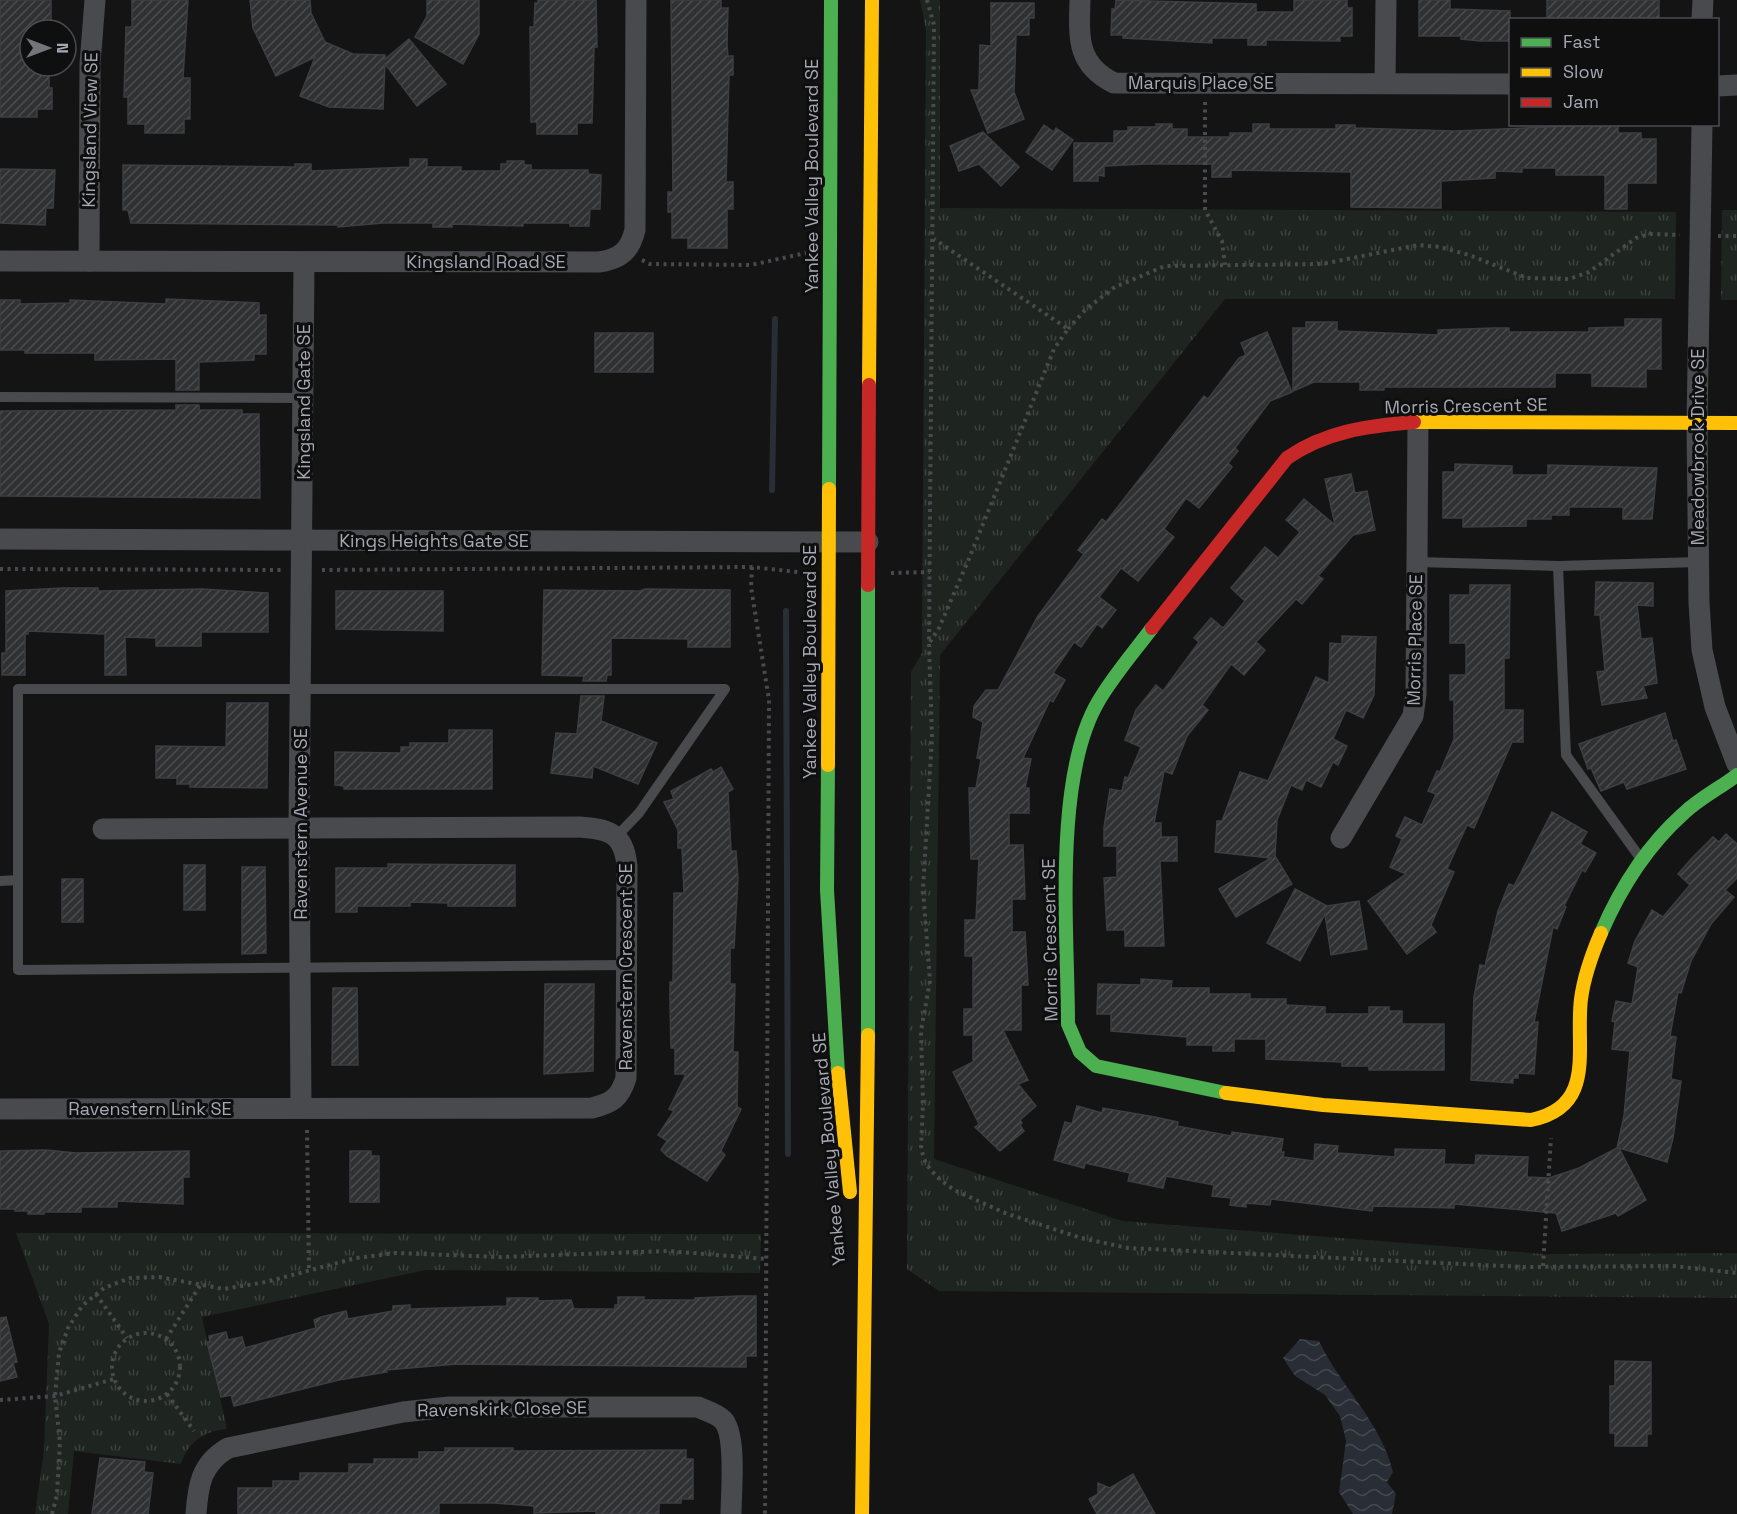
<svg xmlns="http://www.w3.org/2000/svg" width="1737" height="1514" viewBox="0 0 1737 1514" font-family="'Space Grotesk',sans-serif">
  <defs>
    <pattern id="park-tufts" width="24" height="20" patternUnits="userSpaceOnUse" patternTransform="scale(1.5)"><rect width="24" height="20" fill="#1e2520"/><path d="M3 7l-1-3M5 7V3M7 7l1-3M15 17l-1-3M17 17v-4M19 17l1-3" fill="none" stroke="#3c423e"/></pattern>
    <pattern id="water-waves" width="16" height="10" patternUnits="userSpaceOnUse" patternTransform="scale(1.5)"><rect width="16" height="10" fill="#292d35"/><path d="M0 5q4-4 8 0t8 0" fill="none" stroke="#454950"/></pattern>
    <pattern id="building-hatch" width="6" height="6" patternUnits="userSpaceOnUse" patternTransform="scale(1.5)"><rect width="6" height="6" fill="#303133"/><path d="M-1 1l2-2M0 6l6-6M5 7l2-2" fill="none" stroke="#4b4c4e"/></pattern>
  </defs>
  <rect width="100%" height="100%" fill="#141415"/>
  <g fill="url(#park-tufts)">
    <polygon points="920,0 940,0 940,208 1676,212 1675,299 1225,299 940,655 934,1159 1122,1221 1544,1254 1737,1253 1737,1298 939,1291 907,1269 911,672 922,653 926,30"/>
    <polygon points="1722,210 1737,210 1737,300 1721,300"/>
    <path d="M16,1233L761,1234L760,1273L426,1270L202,1317L227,1429C204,1431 188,1442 181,1464L74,1451L68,1514H35L44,1450L49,1324Z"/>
  </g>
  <path fill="url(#water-waves)" d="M1300,1339L1319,1341C1341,1387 1381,1422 1393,1472L1387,1482L1396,1494L1392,1514H1353L1339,1492L1346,1441L1340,1416L1325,1395L1295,1376L1283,1358Z"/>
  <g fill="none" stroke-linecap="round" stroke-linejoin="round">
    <g stroke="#292d35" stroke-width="6">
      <polyline points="772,490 775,319"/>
      <polyline points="786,611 788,1154"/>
    </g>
  </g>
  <g fill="url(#building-hatch)" stroke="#3d3e41" stroke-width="1.5">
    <polygon points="0,0 51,0 51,30 30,30 30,66 49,66 49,88 52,88 52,109 37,109 37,117 0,117"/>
    <polygon points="132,0 188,0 183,78 190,78 190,119 184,119 184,133 145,133 145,124 128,124 128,97 124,97 126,27 132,27"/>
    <polygon points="250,0 310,0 311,13 325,42 353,54 385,55 385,59 409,39 446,84 417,106 385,64 383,109 329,107 300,96 315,57 276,76 253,28"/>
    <polygon points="427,0 479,0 479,34 463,64 415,37 427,16"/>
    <polygon points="538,0 596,0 597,47 594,47 592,123 577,123 577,134 537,134 537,122 531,122 530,27 534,27 535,3 538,3"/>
    <polygon points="671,0 721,0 721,8 728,8 727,45 728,56 733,56 733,75 729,75 726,182 733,182 733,209 727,209 727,248 688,248 688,238 672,238 672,212 668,212 668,192 673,192"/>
    <polygon points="1116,0 1256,4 1256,12 1294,12 1294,0 1347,0 1347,8 1352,8 1352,36 1340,36 1340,41 1266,40 1266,45 1248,45 1248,38 1212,38 1212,43 1123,38 1123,35 1111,35 1112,9 1115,9"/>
    <polygon points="1419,0 1450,0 1450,9 1510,11 1510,41 1480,41 1461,39 1461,36 1419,36"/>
    <rect x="1547" y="0" width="112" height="20"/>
    <polygon points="991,3 1034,3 1034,18 1029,18 1029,35 1016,35 1014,92 1024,119 988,133 971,90 979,90 980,45 991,46"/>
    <polygon points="1156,124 1172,124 1172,129 1187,129 1187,137 1230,137 1230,133 1253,133 1253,124 1269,124 1269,129 1336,129 1336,125 1355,125 1355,128 1454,131 1618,124 1618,133 1641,133 1641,139 1656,139 1656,183 1627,183 1627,209 1605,209 1605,175 1556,175 1556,168 1522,168 1522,172 1495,171 1495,178 1441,181 1441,208 1351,207 1351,172 1231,170 1231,177 1212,177 1212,164 1146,164 1104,166 1104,176 1098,175 1098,181 1074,181 1074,143 1114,143 1114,131 1128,131 1128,127 1156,127"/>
    <polygon points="1044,125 1054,132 1056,128 1073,140 1052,170 1026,152"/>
    <polygon points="983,132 1019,167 1001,186 979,164 959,171 950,146"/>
    <polygon points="410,159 427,159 427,167 461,167 461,171 501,171 501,164 507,164 507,161 524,161 524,165 531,165 531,170 588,170 588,174 601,175 600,209 590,209 589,226 570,226 570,223 523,223 523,226 452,224 452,227 433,227 433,223 383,223 338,227 338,225 131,223 128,210 123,210 123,165 295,167 295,164 311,164 311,171 410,167"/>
    <polygon points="0,169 55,170 53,208 46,208 45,225 0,223"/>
    <polygon points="166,299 259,303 259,315 266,315 266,354 254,354 254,360 199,362 199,390 176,390 176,359 95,360 95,353 25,353 25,350 0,350 0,300 20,300 20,304 70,303 70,300 166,304"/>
    <polygon points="1625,319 1661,319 1661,369 1646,369 1646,387 1592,386 1592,373 1555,373 1555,387 1384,387 1384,390 1360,390 1360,382 1314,382 1293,391 1293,328 1306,328 1306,322 1337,322 1337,331 1438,335 1438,330 1493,328 1509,328 1509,332 1589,332 1589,328 1625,327"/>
    <polygon points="1267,332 1292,392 1270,401 1235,448 1238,451 1228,463 1232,467 1199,508 1186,498 1164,529 1174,537 1138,581 1121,568 1099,597 1116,610 1102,628 1097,624 1081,647 1074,642 1053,673 1065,680 1053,702 1050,700 1023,758 1031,759 1025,788 1029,788 1029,813 1009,813 1009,845 1023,845 1025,899 1012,899 1012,932 1025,932 1028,985 1021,985 1021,1030 1003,1030 1028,1080 1018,1084 1036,1106 1020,1120 1022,1123 1020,1125 1024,1131 1000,1151 975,1127 979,1124 953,1072 973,1062 973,1035 964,1035 964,1009 973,1009 973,956 965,956 965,920 976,920 979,859 971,859 969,788 976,788 981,759 977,758 983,722 973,717 974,706 986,690 998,690 1038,616 1084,554 1078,550 1102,519 1106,522 1204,396 1208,399 1239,358 1246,355 1241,343"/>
    <rect x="595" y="333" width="58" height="39"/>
    <polygon points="176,405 199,405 199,410 242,410 242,414 259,414 260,498 0,496 0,411 176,410"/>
    <polygon points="1455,464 1512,466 1512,475 1548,475 1548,465 1657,468 1652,519 1623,519 1623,507 1569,507 1569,515 1551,515 1551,519 1526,519 1526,526 1463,527 1463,518 1443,518 1443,472 1455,472"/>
    <polygon points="1351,474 1355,493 1367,491 1375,530 1353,535 1318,576 1323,579 1302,604 1296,599 1256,642 1265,650 1244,675 1231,664 1202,705 1208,710 1187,736 1172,774 1164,771 1154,823 1161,823 1161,837 1177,837 1177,861 1160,861 1164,946 1125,946 1125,930 1107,930 1104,878 1117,877 1117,846 1104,846 1104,827 1110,789 1122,791 1125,777 1128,778 1141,747 1125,740 1136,710 1156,685 1163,691 1199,642 1194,638 1211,618 1223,628 1245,601 1231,588 1265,547 1278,558 1300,532 1286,520 1304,499 1335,525 1325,479"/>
    <polygon points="1596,582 1653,583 1653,606 1637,605 1641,639 1652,638 1657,683 1643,686 1647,698 1602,705 1597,672 1605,671 1600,615 1595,615"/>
    <polygon points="1470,585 1510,585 1509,658 1504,658 1504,710 1523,710 1523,742 1512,742 1474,828 1467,825 1447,869 1454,872 1431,925 1436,932 1407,954 1368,901 1406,874 1390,867 1402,839 1396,836 1405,817 1422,825 1436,794 1428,791 1437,771 1440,772 1454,739 1454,700 1450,700 1450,675 1466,675 1466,643 1450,643 1450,595 1470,595"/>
    <polygon points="63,588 98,588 98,591 202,589 268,593 268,632 201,632 201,646 156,646 156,638 125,637 126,675 105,675 105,634 28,631 28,634 25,634 25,675 2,675 2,653 6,653 6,591"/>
    <polygon points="645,589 730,590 730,647 688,647 688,639 611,638 611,675 607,675 606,681 583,681 584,676 542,675 544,590 640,591"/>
    <polygon points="336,591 443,591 443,631 336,629"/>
    <polygon points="1342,636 1376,637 1374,695 1363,718 1346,710 1333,739 1347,746 1338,765 1333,762 1321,787 1306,780 1302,790 1291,785 1277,820 1275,856 1292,884 1236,917 1219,889 1271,858 1215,852 1217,821 1222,821 1240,772 1268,781 1316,677 1329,683 1330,643 1342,644"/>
    <polygon points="581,696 604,696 601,721 657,743 638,784 593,766 592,778 551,773 556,733 577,734"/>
    <polygon points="227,703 268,703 267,788 190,787 190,784 177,784 177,778 156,778 156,746 226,747"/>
    <polygon points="1665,713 1673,741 1676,740 1686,769 1627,789 1624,782 1601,791 1591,768 1588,769 1579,744"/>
    <polygon points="449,730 492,730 492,789 344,789 344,786 335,785 335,752 401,753 401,747 410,747 410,743 449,743"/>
    <polygon points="721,767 733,789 728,792 731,851 736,851 738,879 734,948 730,948 730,984 735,984 733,1052 738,1052 737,1107 741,1109 721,1151 725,1155 707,1181 667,1156 661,1150 667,1141 658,1135 674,1111 669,1109 686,1074 675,1074 675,1048 671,1048 670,1004 670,982 673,982 674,893 684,893 682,848 678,848 678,830 664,802 674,799 671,791 711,769 713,772"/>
    <polygon points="1552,812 1587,832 1580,844 1596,853 1585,872 1582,870 1564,906 1566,907 1557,929 1553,927 1534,1022 1538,1022 1534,1074 1518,1073 1518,1078 1513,1078 1513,1083 1471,1080 1474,997 1480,965 1485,966 1498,911 1509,884 1514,886"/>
    <polygon points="1726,834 1737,844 1737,878 1725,890 1734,897 1711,924 1691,961 1681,993 1678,992 1670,1036 1676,1037 1671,1079 1681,1081 1673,1138 1667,1162 1619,1148 1646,1200 1618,1216 1616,1213 1562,1231 1556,1213 1454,1204 1454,1208 1373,1206 1372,1211 1271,1199 1270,1205 1246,1203 1246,1207 1230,1205 1231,1198 1212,1196 1214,1185 1166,1176 1163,1188 1128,1181 1130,1173 1085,1163 1084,1168 1054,1160 1065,1122 1072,1124 1077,1106 1102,1113 1103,1108 1155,1117 1178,1122 1177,1126 1231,1136 1232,1132 1283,1139 1281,1152 1284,1152 1283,1157 1314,1161 1315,1144 1338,1146 1337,1153 1395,1157 1395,1149 1445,1150 1444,1164 1475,1165 1476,1155 1528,1157 1527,1177 1549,1178 1579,1168 1617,1148 1624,1116 1630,1051 1612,1049 1615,1022 1612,1021 1616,1001 1632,1004 1638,967 1628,963 1635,941 1652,910 1663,917 1690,885 1678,874 1692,858 1713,837 1719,842"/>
    <polygon points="388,864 515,865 515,906 448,906 448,903 410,902 410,906 357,906 357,912 336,912 336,868 388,868"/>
    <rect x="184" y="865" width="21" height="45"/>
    <polygon points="242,867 265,867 266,953 242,954"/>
    <rect x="62" y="879" width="21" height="43"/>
    <polygon points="1295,889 1327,906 1359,901 1367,949 1331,955 1325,914 1300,961 1267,943"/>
    <polygon points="1141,979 1172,981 1171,988 1209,988 1209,994 1250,994 1250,999 1286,999 1286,1005 1325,1007 1325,1014 1369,1014 1369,1007 1389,1007 1389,1011 1402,1011 1402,1024 1444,1024 1444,1070 1369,1070 1369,1066 1342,1066 1342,1062 1266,1059 1266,1039 1234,1039 1234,1051 1213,1051 1213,1045 1187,1045 1187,1037 1111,1031 1111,1014 1097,1014 1098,984 1141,985"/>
    <polygon points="545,984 594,984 593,1071 544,1074"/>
    <polygon points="333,988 357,988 358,1065 332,1065"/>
    <polygon points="46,1150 76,1153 189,1151 189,1177 183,1177 183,1204 117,1201 117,1207 81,1207 81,1212 44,1212 44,1214 28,1214 28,1211 15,1211 15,1209 0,1209 0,1151"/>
    <polygon points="350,1151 371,1151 371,1156 379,1156 379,1202 350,1202"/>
    <polygon points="739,1296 756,1296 756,1356 746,1356 746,1367 457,1364 386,1370 387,1372 339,1380 234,1406 231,1395 221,1397 207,1342 210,1342 209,1336 226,1332 228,1340 242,1337 245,1348 316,1328 314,1320 321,1317 346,1311 348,1319 393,1311 393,1306 410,1305 410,1309 507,1306 507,1298 538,1298 538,1301 571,1300 574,1309 615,1309 615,1305 618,1305 618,1297 644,1297 644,1300 695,1300 695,1298"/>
    <polygon points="6,1317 17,1362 13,1363 17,1377 0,1381 0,1318"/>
    <polygon points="1615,1361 1651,1362 1651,1434 1647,1434 1647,1446 1615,1446 1615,1433 1610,1433 1610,1386 1615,1386"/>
    <polygon points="445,1448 513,1448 513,1451 686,1450 686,1459 693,1459 693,1499 681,1499 681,1503 659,1503 659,1514 596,1514 596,1511 534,1513 534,1506 494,1503 439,1503 439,1513 407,1514 238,1514 238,1488 273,1488 273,1481 300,1481 300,1473 349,1473 349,1464 374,1464 374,1459 419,1459 419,1452 445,1452"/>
    <polygon points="100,1458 145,1462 144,1472 153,1473 148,1514 92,1514"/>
    <polygon points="1133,1474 1155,1514 1097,1514 1089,1499 1098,1494 1098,1483 1110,1488"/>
  </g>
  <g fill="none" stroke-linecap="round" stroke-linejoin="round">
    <g stroke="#4a4a4e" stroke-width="4" stroke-dasharray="3 4.5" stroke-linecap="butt">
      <polyline points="927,0 934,25 929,643 932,737 923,889 930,981 921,1031 923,1103 921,1149 926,1164 937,1177 954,1190 1005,1213 1081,1238 1128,1248 1524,1267 1673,1266 1737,1273"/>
      <polyline points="1205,102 1205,210 1222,241 1225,265"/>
      <polyline points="1718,236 1737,236"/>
      <polyline points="642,260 650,264 751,265 806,253"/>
      <polyline points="1068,329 1086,309 1115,287 1165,266 1322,264 1418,245 1440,247 1469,255 1527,278 1569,279 1589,272 1636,238 1650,234 1680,235"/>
      <polyline points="752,567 751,587 769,700 765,1514"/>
      <polyline points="0,569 281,570"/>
      <polyline points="322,570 752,567 806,573"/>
      <polyline points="891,573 930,572"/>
      <polyline points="930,642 939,628 968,561 1054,349 1068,329 934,239"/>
      <polyline points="307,1130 309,1270"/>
      <polyline points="1543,1266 1551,1138"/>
      <polyline points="96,1294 127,1338"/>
      <circle cx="146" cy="1367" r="34"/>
      <polyline points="166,1339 201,1284"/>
      <polyline points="167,1394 194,1431"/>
      <polyline points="0,1400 55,1396 114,1379"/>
      <polyline points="52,1514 57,1495 60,1442 55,1396 59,1353 68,1328 82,1306 104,1288 130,1278 159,1277 224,1289 266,1282 356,1258 396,1253 500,1257 667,1251 767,1259"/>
    </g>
    <g stroke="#494a4d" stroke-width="10">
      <polyline points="0,397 304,398"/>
      <polyline points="1417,562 1558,566 1699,562"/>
      <polyline points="1558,566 1566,755 1641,859"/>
      <polyline points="617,836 639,813 725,689 18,689 18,970 627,965"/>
      <polyline points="0,881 18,880"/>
    </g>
    <g stroke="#494a4d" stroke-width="21">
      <path d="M1080,0C1079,37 1076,64 1114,83L1510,84"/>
      <polyline points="1702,20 1703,0"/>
      <polyline points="1385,83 1386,0"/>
      <polyline points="1718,86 1737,85"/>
      <polyline points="1702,124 1697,424 1699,603 1702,650 1715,707 1737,764"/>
      <path d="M0,261L599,262C620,259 630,251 635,230L636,0"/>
      <polyline points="89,261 90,64 95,0"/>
      <polyline points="0,539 868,542"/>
      <polyline points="1341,838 1413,716 1416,694 1418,422"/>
      <polyline points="301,1108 299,827 304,263"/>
      <path d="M0,1109L592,1108C612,1103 620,1098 626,1078L627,866C624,833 609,829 579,827L103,829"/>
      <path d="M196,1514C198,1485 201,1464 228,1448L403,1412L449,1407H698C706,1411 716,1413 723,1420C737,1435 731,1493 731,1514"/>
    </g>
    <g stroke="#4caf50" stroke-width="14">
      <polyline points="829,489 831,0"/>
      <polyline points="868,585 868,1035"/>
      <path d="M1152,628C1134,652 1113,676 1098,702C1053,779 1068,935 1068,1024L1080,1052L1096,1066L1226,1093"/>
      <polyline points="828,765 827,890 838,1073"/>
      <path d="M1601,933C1620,889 1648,845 1684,813C1700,798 1720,788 1737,775"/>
    </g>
    <g stroke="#ffc107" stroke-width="14">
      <polyline points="869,385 872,0"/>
      <polyline points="1414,422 1737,423"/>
      <polyline points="828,765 829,489"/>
      <polyline points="838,1073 850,1192"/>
      <path d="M1226,1093L1323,1105L1531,1120C1597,1107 1575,1048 1581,999C1584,976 1592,954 1601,933"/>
      <polyline points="862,1514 868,1035"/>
    </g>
    <g stroke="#c62828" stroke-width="14">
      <polyline points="868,585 869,385"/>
      <path d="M1152,628L1287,458C1326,431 1368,426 1414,422"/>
    </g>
  </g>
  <g text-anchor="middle" stroke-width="6" stroke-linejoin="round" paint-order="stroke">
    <g font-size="18" fill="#a6a8b4" stroke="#0f0f10">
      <text x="1201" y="89">Marquis Place SE</text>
      <text transform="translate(90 130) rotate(-89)" y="6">Kingsland View SE</text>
      <text transform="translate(812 176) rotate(-90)" y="6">Yankee Valley Boulevard SE</text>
      <text x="486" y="268">Kingsland Road SE</text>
      <text transform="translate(304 402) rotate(-90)" y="6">Kingsland Gate SE</text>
      <text transform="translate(1466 406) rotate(-1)" y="6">Morris Crescent SE</text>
      <text transform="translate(1698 447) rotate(-90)" y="6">Meadowbrook Drive SE</text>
      <text x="434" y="547">Kings Heights Gate SE</text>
      <text transform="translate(1415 640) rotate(-89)" y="6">Morris Place SE</text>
      <text transform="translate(810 662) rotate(-90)" y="6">Yankee Valley Boulevard SE</text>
      <text transform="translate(301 824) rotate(-90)" y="6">Ravenstern Avenue SE</text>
      <text transform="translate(1050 940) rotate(-91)" y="6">Morris Crescent SE</text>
      <text transform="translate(626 967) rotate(-90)" y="6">Ravenstern Crescent SE</text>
      <text x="150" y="1115">Ravenstern Link SE</text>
      <text transform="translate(829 1149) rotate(-95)" y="6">Yankee Valley Boulevard SE</text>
      <text transform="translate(502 1409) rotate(-1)" y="6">Ravenskirk Close SE</text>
    </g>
  </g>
  <rect x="1509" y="18" width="210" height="108" fill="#0f0f10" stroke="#4b4c52" stroke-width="1.5"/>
  <rect x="1521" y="38" width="30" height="9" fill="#4caf50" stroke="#4b4c52" stroke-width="1.5"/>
  <text x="1563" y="48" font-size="18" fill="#a6a8b4">Fast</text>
  <rect x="1521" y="68" width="30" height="9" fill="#ffc107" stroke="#4b4c52" stroke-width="1.5"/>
  <text x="1563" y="78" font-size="18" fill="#a6a8b4">Slow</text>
  <rect x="1521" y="98" width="30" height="9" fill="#c62828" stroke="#4b4c52" stroke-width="1.5"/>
  <text x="1563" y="108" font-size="18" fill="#a6a8b4">Jam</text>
  <g transform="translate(48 48) rotate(90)"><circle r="28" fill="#0f0f10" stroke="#4b4c52" stroke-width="1.5"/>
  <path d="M0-4.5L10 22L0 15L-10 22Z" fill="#73747c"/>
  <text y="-9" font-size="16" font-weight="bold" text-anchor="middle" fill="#a6a8b4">N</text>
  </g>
</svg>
